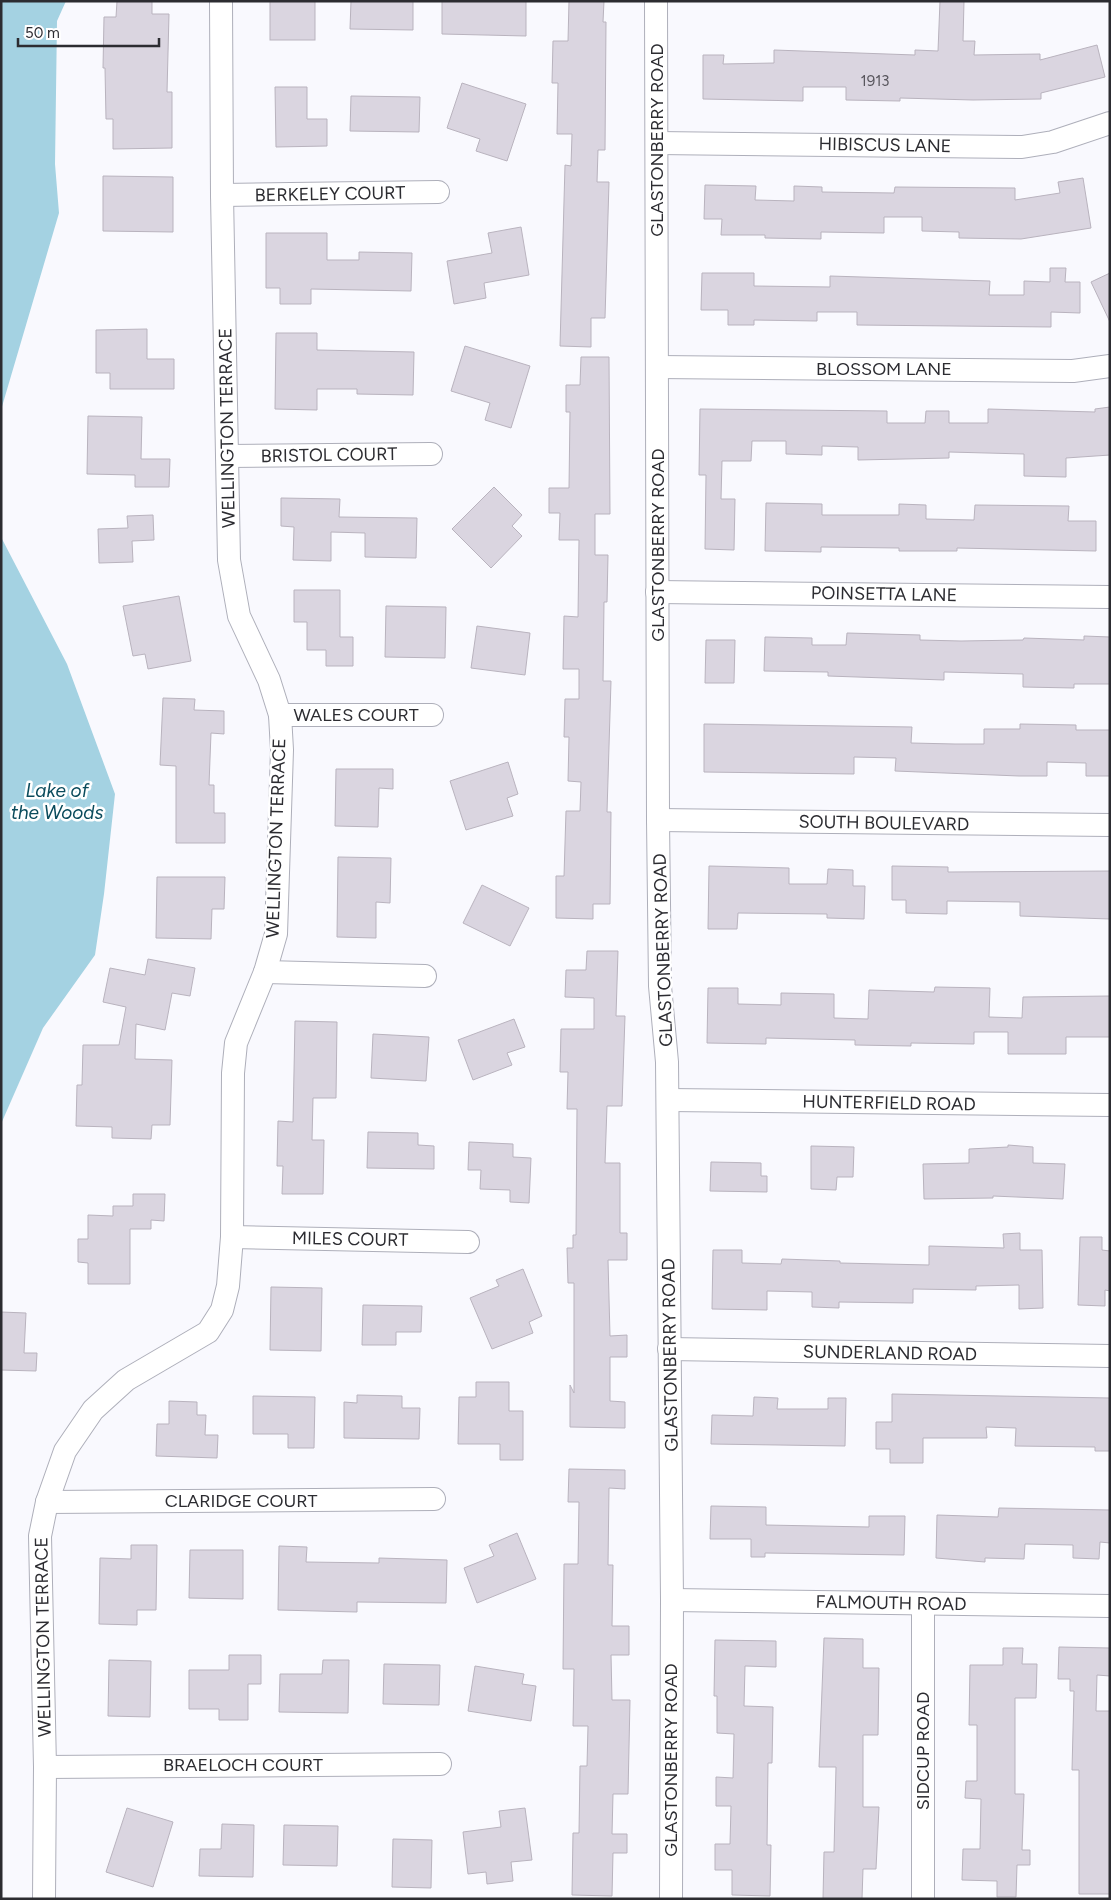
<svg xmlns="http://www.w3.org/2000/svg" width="1111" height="1900" viewBox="0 0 1111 1900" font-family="Figtree,sans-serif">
  <rect width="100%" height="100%" fill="#f9f9fe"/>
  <g fill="#a4d2e2">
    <polygon points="1,1 66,1 57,21 55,164 59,213 1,410"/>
    <polygon points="1,537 67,664 115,794 104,894 95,955 43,1028 1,1124"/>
  </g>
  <g fill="#dad5e0" stroke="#b9b3be">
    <polygon points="117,1 152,1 152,14 169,14 167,92 172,92 172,148 113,149 113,119 106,119 105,68 103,68 104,17 116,17"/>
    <rect x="270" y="1" width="45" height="39"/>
    <polygon points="351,1 413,1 413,30 350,29"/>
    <polygon points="442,1 526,1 526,36 442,34"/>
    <polygon points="569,1 604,1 603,22 606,22 605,150 598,150 597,182 609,182 605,318 591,318 591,347 560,346 565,165 571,166 572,134 557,134 558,83 552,83 553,41 568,41"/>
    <polygon points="940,1 964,1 963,41 975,41 974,55 1040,54 1040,60 1097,45 1105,77 1041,93 1041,99 973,100 900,98 900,101 846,100 846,87 803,87 803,101 703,99 703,55 724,55 723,64 774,63 774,50 915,55 915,50 938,51"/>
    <polygon points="462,83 526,104 507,161 476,151 480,139 447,128"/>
    <polygon points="275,87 307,87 307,119 327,119 327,146 276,147"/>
    <polygon points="351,96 420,97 419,132 350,131"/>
    <polygon points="103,176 173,177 173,232 103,231"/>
    <polygon points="1083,178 1091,228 1021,239 959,238 959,232 922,231 922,217 884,217 884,233 821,232 821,239 765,238 765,235 721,235 722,219 704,219 705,185 756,186 755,200 794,201 794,186 822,187 822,192 894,193 895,187 1015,188 1015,200 1060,193 1058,182"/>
    <polygon points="521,227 529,275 484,283 486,298 454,304 447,261 492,253 488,233"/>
    <polygon points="266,233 327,233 327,260 359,260 359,252 412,253 411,291 311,289 311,304 280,304 280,288 266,288"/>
    <polygon points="1050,268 1066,268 1065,282 1080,282 1080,313 1051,312 1051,327 857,325 857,312 817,312 817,321 754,320 754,325 728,325 728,310 701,310 702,273 754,273 754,286 830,287 830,276 990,281 989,295 1024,295 1024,281 1050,282"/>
    <polygon points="1110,273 1110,322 1091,282"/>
    <polygon points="147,329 147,359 174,359 174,389 110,389 110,373 96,373 96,330"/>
    <polygon points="276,333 317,333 317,350 414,352 413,395 357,394 357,389 317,389 317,410 275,409"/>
    <polygon points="465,346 530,366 511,428 485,420 490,403 451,391"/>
    <polygon points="581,357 609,357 610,514 595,514 595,555 608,555 607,602 604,602 603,681 611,681 607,812 611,812 610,904 593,904 593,919 556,918 556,876 564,876 566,811 580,811 581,782 568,781 569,737 564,737 565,699 579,699 579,669 563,669 564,616 578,617 579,540 559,540 560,513 549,513 549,488 569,488 570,412 566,412 566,385 580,385"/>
    <polygon points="1110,407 1110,455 1066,458 1066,477 1024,476 1024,454 949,452 949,458 858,460 858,447 822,446 822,455 786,454 786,441 752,441 751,461 722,461 721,499 735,499 734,550 705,549 706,475 699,475 700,409 887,411 887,423 925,423 926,411 949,411 949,423 988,423 988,409 1095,412 1095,409"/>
    <polygon points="88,416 142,417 141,459 170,459 169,487 135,487 135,475 87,474"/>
    <polygon points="494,487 522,515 512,526 522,536 491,568 452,529"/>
    <polygon points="281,498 340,499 339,517 417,518 416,558 365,557 365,533 331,532 331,561 293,560 294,527 281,526"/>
    <polygon points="766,503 822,504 822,515 899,515 899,504 926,505 926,519 974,520 975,505 1069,506 1068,521 1096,521 1096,551 957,548 957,551 899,551 899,548 821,547 821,552 765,551"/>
    <polygon points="153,515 154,540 132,541 133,562 99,563 98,529 128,528 127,516"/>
    <polygon points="294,590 340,590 340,637 353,637 353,666 326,666 326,650 307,650 307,622 294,622"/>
    <polygon points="179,596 191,661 148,669 145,654 133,656 123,606"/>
    <polygon points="386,606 446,607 445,658 385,657"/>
    <polygon points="477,626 530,633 525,675 471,668"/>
    <polygon points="847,633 920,635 920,640 961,641 1023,640 1024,638 1084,640 1084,636 1110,637 1110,684 1074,684 1074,688 1023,687 1023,674 944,672 944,680 828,676 828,672 764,671 765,637 812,638 812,645 846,645"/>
    <polygon points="706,640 735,640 734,683 705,683"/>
    <polygon points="163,698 195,699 194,710 224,711 224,734 211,733 209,785 214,785 214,813 225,813 225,843 176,843 176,766 160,765"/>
    <polygon points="704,724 912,727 911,743 955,744 984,744 984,729 1020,729 1020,724 1076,725 1076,730 1110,730 1110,776 1086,776 1086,763 1047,762 1047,776 1019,776 895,771 896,758 854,757 854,774 704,772"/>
    <polygon points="508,762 518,794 507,798 513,816 466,830 450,781"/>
    <polygon points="336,769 393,769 393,789 379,788 378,827 335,826"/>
    <polygon points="338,857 391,858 390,903 376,902 376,938 337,937"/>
    <polygon points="709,866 789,868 789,884 827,884 828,869 853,870 853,886 865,886 864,919 827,918 827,914 738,913 737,929 708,929"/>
    <polygon points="892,866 948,867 948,872 1110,871 1110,919 1020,916 1020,902 947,901 947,914 906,913 906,900 892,900"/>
    <polygon points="157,877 225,877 224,909 212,909 211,939 156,938"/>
    <polygon points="482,885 529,908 510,946 463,923"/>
    <polygon points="587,951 618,951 616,1016 625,1016 622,1106 607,1106 605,1163 620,1163 620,1233 627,1233 627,1260 608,1260 610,1336 627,1335 627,1357 610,1357 610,1401 625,1402 625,1428 570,1427 570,1385 574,1393 574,1283 568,1283 567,1248 573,1248 573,1235 576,1235 577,1109 567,1109 568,1072 560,1072 561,1029 594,1029 594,998 565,997 566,970 586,970"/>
    <polygon points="148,959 195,968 190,996 172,993 165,1030 136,1024 135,1059 172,1060 170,1125 152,1125 151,1139 112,1138 112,1127 76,1126 77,1085 82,1085 83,1045 119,1045 126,1007 103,1002 110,968 145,975"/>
    <polygon points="935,987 990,988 989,1017 1022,1018 1023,997 1110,996 1110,1037 1066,1037 1066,1054 1008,1054 1008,1032 974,1032 974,1044 911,1043 911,1046 855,1045 855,1040 766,1038 766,1044 707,1043 708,988 738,988 738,1004 781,1005 781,993 834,994 834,1018 868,1019 869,990 934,992"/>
    <polygon points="514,1019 525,1047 507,1053 512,1065 473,1080 458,1040"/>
    <polygon points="295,1021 337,1022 336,1098 313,1098 312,1140 324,1140 323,1194 282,1194 283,1166 277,1166 278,1121 293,1122"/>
    <polygon points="373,1034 429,1037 426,1081 371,1078"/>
    <polygon points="368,1132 418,1133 418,1145 434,1146 434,1169 367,1168"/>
    <polygon points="469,1142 513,1144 513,1157 531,1158 529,1203 510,1202 510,1190 480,1189 481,1170 468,1170"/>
    <polygon points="1008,1145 1033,1147 1033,1163 1065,1164 1063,1199 993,1196 993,1198 924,1199 923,1164 969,1163 969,1149 1008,1147"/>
    <polygon points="811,1146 854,1147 853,1177 837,1177 836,1190 811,1189"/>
    <polygon points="711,1162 761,1163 761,1176 767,1176 767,1192 710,1191"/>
    <polygon points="133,1194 165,1194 164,1221 151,1220 151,1229 130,1229 130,1284 88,1284 88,1263 78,1262 78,1239 88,1239 88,1215 113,1216 113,1206 133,1206"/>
    <polygon points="1020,1233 1020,1250 1042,1250 1043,1308 1019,1309 1019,1285 976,1286 976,1290 913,1289 913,1303 839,1302 839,1308 812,1307 812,1292 767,1291 767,1310 712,1309 713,1250 742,1250 742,1263 781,1264 782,1259 840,1261 840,1263 929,1265 929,1246 1004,1248 1003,1234"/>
    <polygon points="1080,1237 1102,1237 1102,1250 1110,1251 1110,1291 1105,1290 1105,1306 1078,1305"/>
    <polygon points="523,1269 542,1316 529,1322 533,1333 492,1349 470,1298 499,1286 496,1280"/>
    <polygon points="271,1287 322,1288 321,1351 270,1350"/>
    <polygon points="363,1305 422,1306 421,1332 396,1332 396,1345 362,1345"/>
    <polygon points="1,1312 26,1313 24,1353 37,1353 36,1371 1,1370"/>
    <polygon points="476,1382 509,1382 509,1411 523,1411 523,1460 500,1460 500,1444 458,1444 459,1397 476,1397"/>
    <polygon points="892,1394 1110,1398 1110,1451 1095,1451 1095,1447 1015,1446 1016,1428 986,1427 987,1438 923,1438 923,1463 890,1463 890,1449 876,1449 876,1422 892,1422"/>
    <polygon points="357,1395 402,1396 402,1408 420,1408 419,1439 344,1438 344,1402 357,1403"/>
    <polygon points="253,1396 315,1397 314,1448 288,1448 288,1434 253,1434"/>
    <polygon points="754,1397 778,1398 777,1409 828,1409 828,1398 846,1398 845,1446 711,1444 712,1415 753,1416"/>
    <polygon points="169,1401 197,1402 197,1415 206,1415 205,1435 218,1435 217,1458 156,1456 157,1424 169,1424"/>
    <polygon points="569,1469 625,1470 625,1489 609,1488 608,1565 613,1565 612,1626 629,1626 629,1655 611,1655 612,1700 630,1700 628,1794 613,1794 612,1834 627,1834 627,1853 613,1853 612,1896 572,1895 573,1833 579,1833 580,1766 587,1766 588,1726 573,1726 574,1669 563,1669 564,1564 578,1564 579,1502 568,1502"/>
    <polygon points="711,1506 766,1507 766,1525 869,1527 869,1516 905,1516 904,1555 765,1553 765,1557 751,1557 751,1539 710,1539"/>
    <polygon points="999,1508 1110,1510 1110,1543 1100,1542 1099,1559 1073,1558 1073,1545 1025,1544 1024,1559 985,1558 985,1562 936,1558 937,1515 998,1517"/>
    <polygon points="517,1533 536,1579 477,1603 464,1568 494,1556 489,1545"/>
    <polygon points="131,1545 157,1545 156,1610 137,1610 137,1625 99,1624 100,1558 131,1559"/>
    <polygon points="279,1546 307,1547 306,1562 379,1563 379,1558 447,1560 446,1603 357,1602 357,1612 278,1610"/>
    <polygon points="190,1550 243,1550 243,1599 189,1598"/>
    <polygon points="824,1638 863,1639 863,1668 879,1668 878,1735 863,1735 863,1807 879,1807 876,1869 863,1869 862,1899 823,1899 824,1852 834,1852 836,1767 819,1767"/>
    <polygon points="715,1640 776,1641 776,1667 745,1666 744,1706 773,1707 772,1763 768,1763 767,1845 771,1845 770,1896 732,1895 732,1870 715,1870 715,1844 730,1844 731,1806 716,1806 716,1777 733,1778 734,1734 717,1733 717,1696 714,1696"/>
    <polygon points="1059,1647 1110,1648 1110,1676 1097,1675 1096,1711 1110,1711 1110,1894 1079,1894 1079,1770 1072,1770 1074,1691 1070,1691 1070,1679 1058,1679"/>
    <polygon points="1003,1648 1023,1648 1022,1664 1037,1664 1036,1698 1015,1698 1015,1794 1024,1794 1022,1850 1030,1850 1030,1865 1017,1865 1016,1897 997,1897 997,1881 962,1880 963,1849 980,1849 981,1799 965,1798 966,1781 977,1781 977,1725 969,1725 970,1665 1003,1665"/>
    <polygon points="229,1655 261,1655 261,1684 248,1684 248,1720 219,1720 219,1709 189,1709 189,1670 229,1670"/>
    <polygon points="109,1660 151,1661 150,1717 108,1716"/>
    <polygon points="323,1660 349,1660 348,1713 279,1712 280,1674 322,1674"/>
    <polygon points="384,1664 440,1665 439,1705 383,1704"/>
    <polygon points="475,1666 524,1674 522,1684 536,1686 531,1721 468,1711"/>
    <polygon points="127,1808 173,1822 153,1887 106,1872"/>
    <polygon points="525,1808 532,1860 511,1862 513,1881 487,1884 486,1872 468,1874 463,1832 501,1827 499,1811"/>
    <polygon points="222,1824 254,1825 253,1877 199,1876 200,1849 221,1849"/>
    <polygon points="284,1825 338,1826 337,1866 283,1865"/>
    <polygon points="393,1839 432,1840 431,1888 392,1887"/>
  </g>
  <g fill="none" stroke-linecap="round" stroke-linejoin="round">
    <defs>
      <g id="minor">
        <polyline points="656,1 658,820 660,986 667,1062 672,1600 671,1899"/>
        <polyline points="657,143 1022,147 1053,142 1110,123"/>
        <polyline points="222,195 438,192"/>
        <polyline points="658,367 1073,371 1110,366"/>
        <polyline points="227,456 431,454"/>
        <polyline points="657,592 1110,597"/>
        <polyline points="280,715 432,715"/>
        <polyline points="658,820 1110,825"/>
        <polyline points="265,972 425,976"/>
        <polyline points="668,1100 1110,1105"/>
        <polyline points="232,1237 468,1242"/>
        <polyline points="669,1349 1110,1356"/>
        <polyline points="47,1502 434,1499"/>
        <polyline points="672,1600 1110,1606"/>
        <polyline points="45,1767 440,1764"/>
        <polyline points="44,1899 45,1767 40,1536 47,1502 65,1451 93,1410 126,1380 208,1332 222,1310 228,1286 232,1237 233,1073 236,1043 265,972 276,934 282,750 280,715 269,680 239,616 229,560 222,195 221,1"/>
        <polyline points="923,1899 923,1604"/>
      </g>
    </defs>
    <use href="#minor" stroke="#aeafba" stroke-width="24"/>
    <use href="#minor" stroke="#fff" stroke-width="22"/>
  </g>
  <g text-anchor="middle" stroke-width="5" stroke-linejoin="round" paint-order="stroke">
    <g font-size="15" fill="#58565d">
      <text x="875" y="86">1913</text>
    </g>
    <g font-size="18" fill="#2c2c31" stroke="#fff">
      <text transform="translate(657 140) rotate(-90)" y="6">GLASTONBERRY ROAD</text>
      <text transform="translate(885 145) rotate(1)" y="6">HIBISCUS LANE</text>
      <text transform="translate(330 194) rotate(-1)" y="6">BERKELEY COURT</text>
      <text x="884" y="375">BLOSSOM LANE</text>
      <text transform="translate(227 428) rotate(-91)" y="6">WELLINGTON TERRACE</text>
      <text transform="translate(329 455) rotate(-1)" y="6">BRISTOL COURT</text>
      <text transform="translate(658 545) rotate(-90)" y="6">GLASTONBERRY ROAD</text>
      <text transform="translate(884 594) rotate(1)" y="6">POINSETTA LANE</text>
      <text x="356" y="721">WALES COURT</text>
      <text transform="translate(884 823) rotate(1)" y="6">SOUTH BOULEVARD</text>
      <text transform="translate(276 838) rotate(-88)" y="6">WELLINGTON TERRACE</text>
      <text transform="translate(663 950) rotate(-92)" y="6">GLASTONBERRY ROAD</text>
      <text transform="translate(889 1103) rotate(1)" y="6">HUNTERFIELD ROAD</text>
      <text transform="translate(350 1239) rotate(1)" y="6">MILES COURT</text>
      <text transform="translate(890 1353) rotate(1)" y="6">SUNDERLAND ROAD</text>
      <text transform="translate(670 1355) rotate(-91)" y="6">GLASTONBERRY ROAD</text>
      <text x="241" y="1507">CLARIDGE COURT</text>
      <text transform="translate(891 1603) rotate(1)" y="6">FALMOUTH ROAD</text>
      <text transform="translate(43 1637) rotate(-91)" y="6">WELLINGTON TERRACE</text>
      <text transform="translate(923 1751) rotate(-90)" y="6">SIDCUP ROAD</text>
      <text transform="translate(671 1760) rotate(-90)" y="6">GLASTONBERRY ROAD</text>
      <text x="243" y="1771">BRAELOCH COURT</text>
    </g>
    <g font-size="19" font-style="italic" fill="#0a4b5c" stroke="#fff">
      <text x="57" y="797">Lake of<tspan x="57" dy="22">the Woods</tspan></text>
    </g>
  </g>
  <rect width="1111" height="1900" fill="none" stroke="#2c2c31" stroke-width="5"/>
  <path d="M18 38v8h141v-8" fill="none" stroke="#2c2c31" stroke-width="2.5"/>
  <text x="25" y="38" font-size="15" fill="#2c2c31" stroke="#ffffff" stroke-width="4" paint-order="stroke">50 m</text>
</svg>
